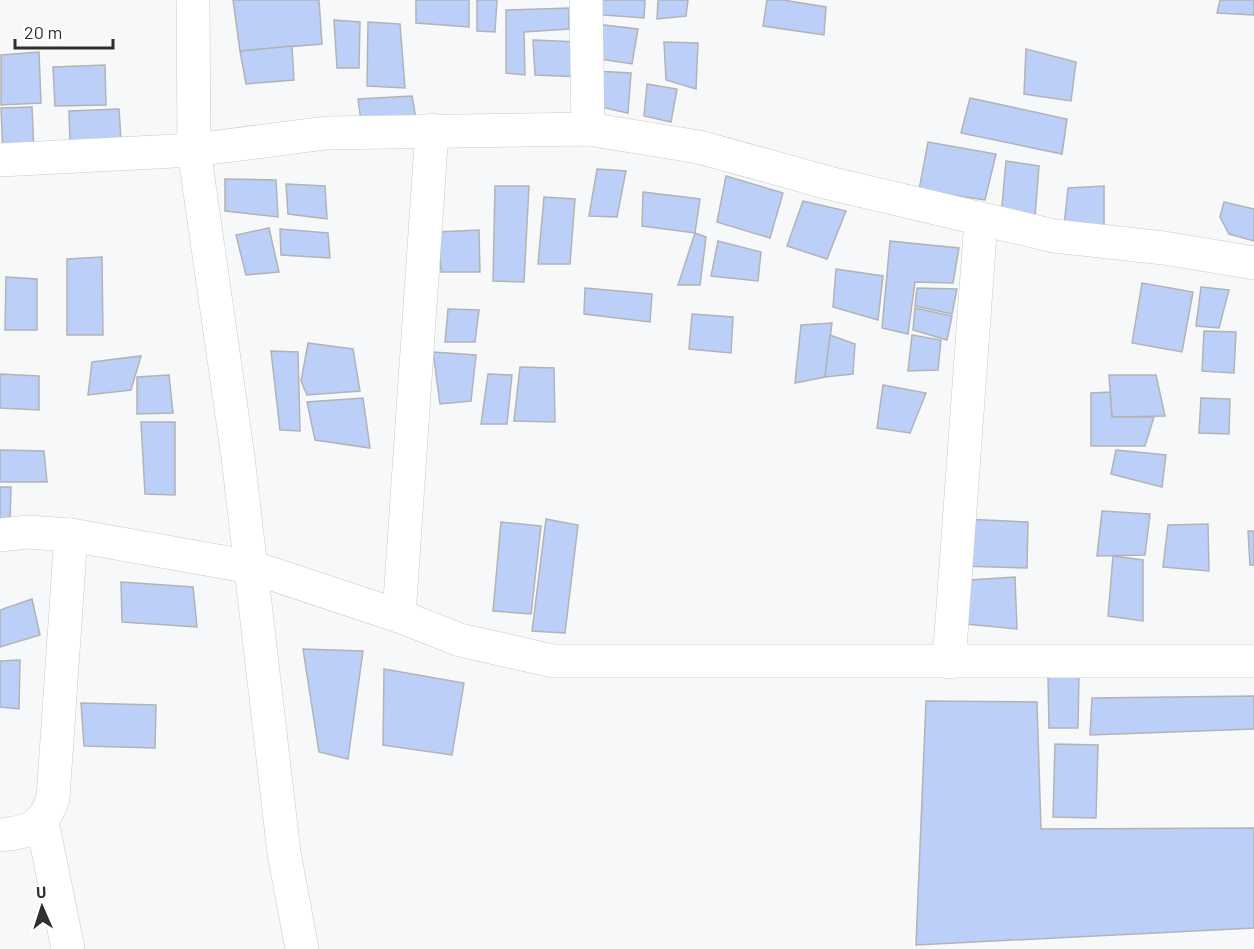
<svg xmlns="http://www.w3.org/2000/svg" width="1254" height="949" viewBox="0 0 1254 949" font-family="Barlow,sans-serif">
  <rect width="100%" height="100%" fill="#f7f8fa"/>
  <g fill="#bccff9" stroke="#b2b3b5" stroke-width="1.5">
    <polygon points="233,0 319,0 322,44 240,51"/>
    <polygon points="416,0 469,0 469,27 416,23"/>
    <polygon points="477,0 497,0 495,32 477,31"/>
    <polygon points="592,0 645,0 644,18 591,14"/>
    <polygon points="658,0 688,0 686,16 657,19"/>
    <polygon points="767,0 783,0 826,7 824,35 763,26"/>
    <polygon points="1220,0 1254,0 1254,15 1217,13"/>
    <polygon points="569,8 569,29 524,32 525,75 506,73 506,10"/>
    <polygon points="334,20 360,22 359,68 337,68"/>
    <polygon points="368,22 400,24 405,88 367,86"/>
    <polygon points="596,24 638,29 632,64 594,58"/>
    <polygon points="533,40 580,42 581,77 535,75"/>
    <polygon points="664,42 698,43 696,89 666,80"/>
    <polygon points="292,46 294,80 246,84 240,51"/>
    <polygon points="1026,49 1076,62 1071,101 1024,94"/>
    <polygon points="39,52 41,103 1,105 1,55"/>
    <polygon points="105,65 106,105 55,106 53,67"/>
    <polygon points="595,71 631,73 628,113 592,105"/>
    <polygon points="647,84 677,89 671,122 644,116"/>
    <polygon points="412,96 416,119 361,121 358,99"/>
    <polygon points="970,98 1067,119 1062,154 961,133"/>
    <polygon points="32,107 34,154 3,155 1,108"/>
    <polygon points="119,109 121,140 70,143 69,111"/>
    <polygon points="928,142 996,154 985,200 919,190"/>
    <polygon points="1006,161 1039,166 1035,217 1001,216"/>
    <polygon points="597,169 626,171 617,217 589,216"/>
    <polygon points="726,176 783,193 770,238 717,222"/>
    <polygon points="225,179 276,180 278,217 225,211"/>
    <polygon points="286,184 325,186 327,219 288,214"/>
    <polygon points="495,186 529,186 524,282 493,281"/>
    <polygon points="1104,186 1104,228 1064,226 1068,188"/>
    <polygon points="643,192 700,199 695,233 642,226"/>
    <polygon points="544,197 575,199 570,264 538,264"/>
    <polygon points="803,201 846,211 827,259 787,246"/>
    <polygon points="1224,202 1254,209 1254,241 1229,234 1220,217"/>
    <polygon points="269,228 279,272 246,275 236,235"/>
    <polygon points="280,229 328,233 330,258 281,255"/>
    <polygon points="479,230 480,272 441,272 438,232"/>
    <polygon points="695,233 706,237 700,285 678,285"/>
    <polygon points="718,241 761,252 758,281 711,276"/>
    <polygon points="890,241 959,248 953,283 915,282 908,334 882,328"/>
    <polygon points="102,257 103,335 67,335 67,259"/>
    <polygon points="836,269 883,276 878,320 833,307"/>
    <polygon points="6,277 37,279 37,330 5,330"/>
    <polygon points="1142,283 1193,292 1182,352 1132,343"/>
    <polygon points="1201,287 1229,290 1219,328 1196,326"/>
    <polygon points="585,288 652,294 650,322 584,314"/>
    <polygon points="917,288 957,289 952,314 915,306"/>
    <polygon points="915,308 952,316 947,340 913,330"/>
    <polygon points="448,309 479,310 475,342 445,342"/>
    <polygon points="692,314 733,317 731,353 689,349"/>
    <polygon points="832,323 825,377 795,383 801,325"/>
    <polygon points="1204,331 1236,332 1234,373 1202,371"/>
    <polygon points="830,335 855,344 853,374 825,377"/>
    <polygon points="912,335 941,340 938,370 908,371"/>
    <polygon points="308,343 353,349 360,391 307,395 301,381"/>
    <polygon points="271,351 298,352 300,431 280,430"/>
    <polygon points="433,352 476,355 471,401 440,404"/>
    <polygon points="141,356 131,390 88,395 92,362"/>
    <polygon points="520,367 554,368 555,422 514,421"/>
    <polygon points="0,374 39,376 39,410 0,408"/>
    <polygon points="488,374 512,375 507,424 481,424"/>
    <polygon points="169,375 173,413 137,414 137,377"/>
    <polygon points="1109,375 1156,375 1165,416 1112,417"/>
    <polygon points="883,385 926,393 910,433 877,428"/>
    <polygon points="1110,392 1112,417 1154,417 1145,446 1091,446 1091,393"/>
    <polygon points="363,398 370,448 315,440 307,402"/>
    <polygon points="1201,398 1230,399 1229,434 1199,433"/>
    <polygon points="141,422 175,422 175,495 145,494"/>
    <polygon points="0,450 44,451 47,482 0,482"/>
    <polygon points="1116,450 1166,455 1162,487 1111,474"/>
    <polygon points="0,487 11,487 10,526 0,526"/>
    <polygon points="1102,511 1150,514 1145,555 1097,556"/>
    <polygon points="546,519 578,525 565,633 532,631"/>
    <polygon points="964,519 1028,522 1027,568 961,566"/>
    <polygon points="501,522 541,526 531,614 493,611"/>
    <polygon points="1208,524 1209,571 1163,567 1168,525"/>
    <polygon points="1248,531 1254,531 1254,565 1250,565"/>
    <polygon points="1113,556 1143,560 1143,621 1108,616"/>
    <polygon points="1015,577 1017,629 966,624 970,580"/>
    <polygon points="121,582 193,587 197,627 122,622"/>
    <polygon points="32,599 40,635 0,647 0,610"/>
    <polygon points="303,649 363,651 348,759 319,752"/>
    <polygon points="20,660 19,709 0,707 0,661"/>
    <polygon points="384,669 464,683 452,755 383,745"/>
    <polygon points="1079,675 1078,728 1049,728 1048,676"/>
    <polygon points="1254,696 1254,729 1090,735 1092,698"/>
    <polygon points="926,701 1037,702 1041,829 1254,828 1254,928 916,945"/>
    <polygon points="81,703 156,705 155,748 84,746"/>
    <polygon points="1055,744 1098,745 1096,818 1053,817"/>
  </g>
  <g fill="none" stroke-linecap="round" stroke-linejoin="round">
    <defs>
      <g id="minor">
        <polyline points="193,0 194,150 238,457 284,853 302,949"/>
        <polyline points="586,0 588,129"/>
        <polyline points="0,160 194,150 326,133 588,129 699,147 829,183 1054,236 1164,248 1254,263"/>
        <polyline points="0,535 28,532 71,535 251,567 399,616 460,640 553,661 1254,661"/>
        <polyline points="399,616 432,130"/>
        <polyline points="949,662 981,220"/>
        <polyline points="42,821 68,949"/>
        <path d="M0,835C30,832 43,828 53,798L71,535"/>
      </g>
    </defs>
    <use href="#minor" stroke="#c9cacc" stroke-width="34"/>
    <use href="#minor" stroke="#fff" stroke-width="33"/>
  </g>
  <g transform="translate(42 907) rotate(357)" stroke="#ffffff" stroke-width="4.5" paint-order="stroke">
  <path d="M0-4.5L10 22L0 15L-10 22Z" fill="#2f2f30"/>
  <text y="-9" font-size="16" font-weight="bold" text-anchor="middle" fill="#2f2f30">U</text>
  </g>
  <path d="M15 39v9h98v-9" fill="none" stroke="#2f2f30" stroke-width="3"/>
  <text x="24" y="39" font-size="18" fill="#2f2f30" stroke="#ffffff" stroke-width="4.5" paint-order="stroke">20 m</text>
</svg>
